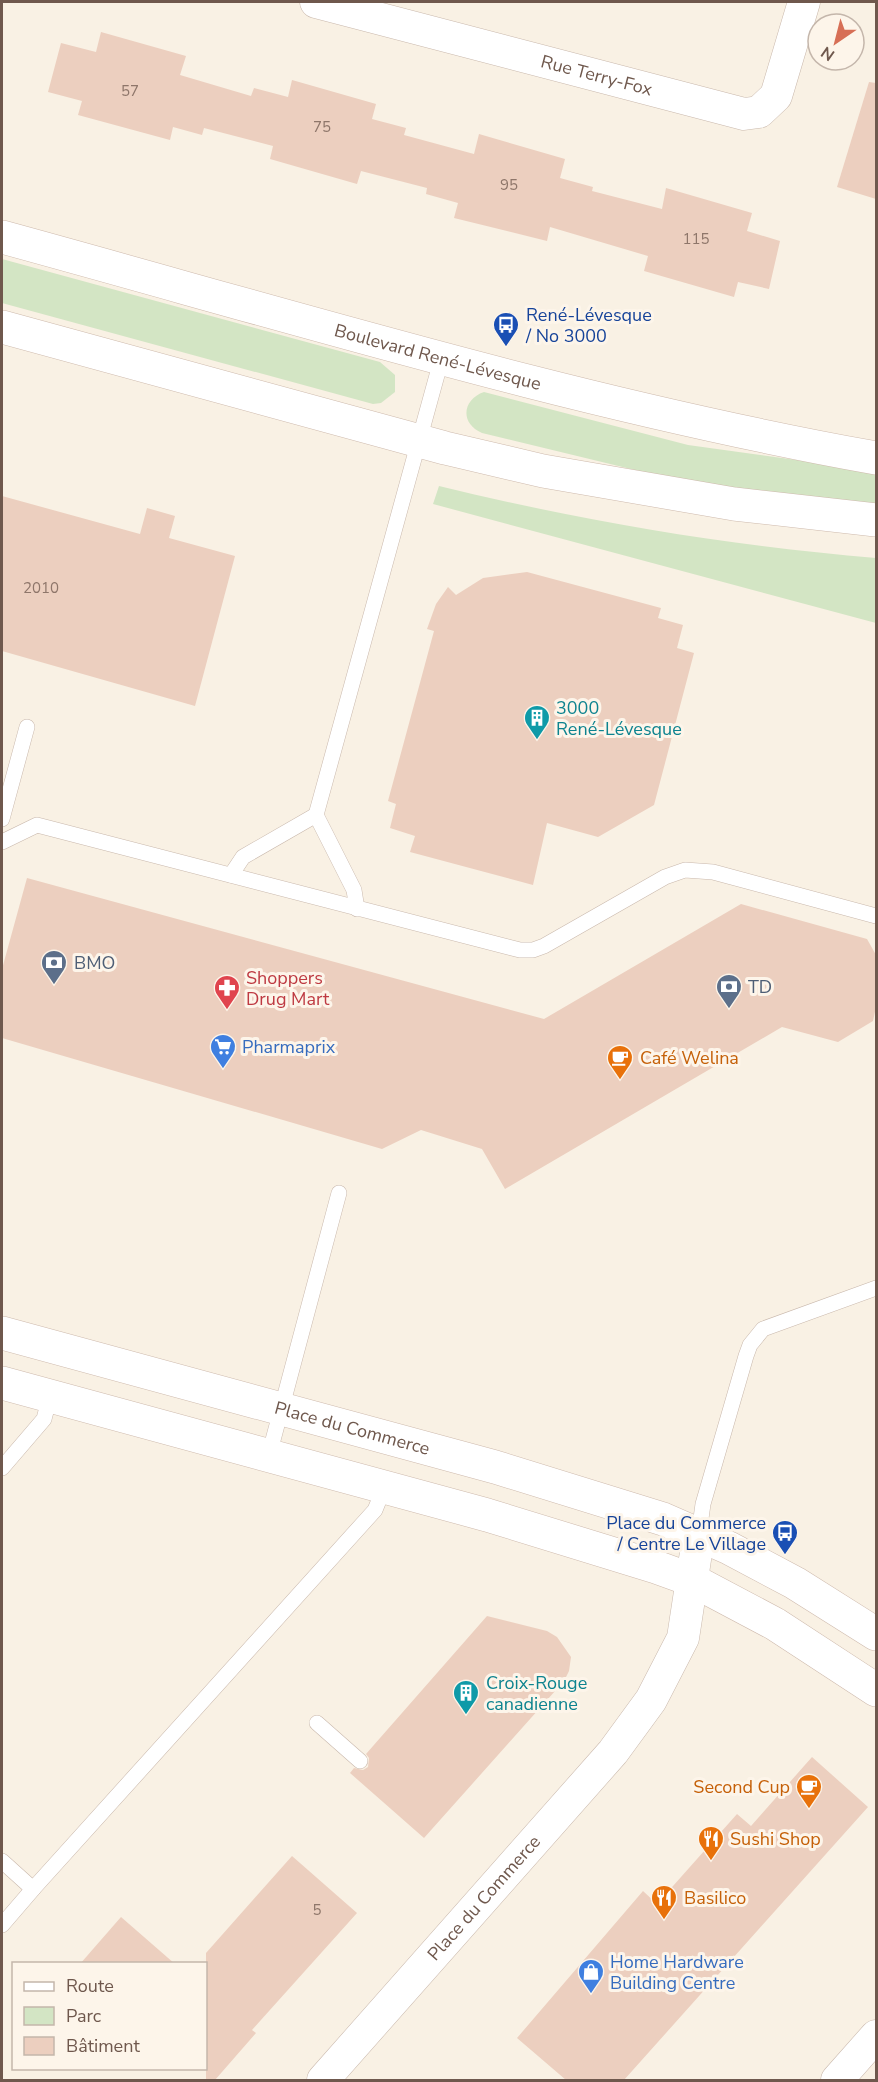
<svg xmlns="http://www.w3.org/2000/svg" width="878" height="2082" viewBox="0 0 878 2082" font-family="'Nunito Sans',sans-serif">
  <rect width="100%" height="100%" fill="#f9f1e4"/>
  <g fill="#d3e5c4">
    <polygon points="2,259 380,362 395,375 395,392 381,403 373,404 2,303"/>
    <path d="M484,392L688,445L876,471V508L668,478L482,433C459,423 463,399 484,392Z"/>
    <path d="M439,486C582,521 730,546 876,558V623L433,504Z"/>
  </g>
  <g fill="#eccfbf">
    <polygon points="101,32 186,56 180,75 251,96 254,88 288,97 292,80 376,104 372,119 406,128 404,135 474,154 479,134 565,159 560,178 593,187 592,191 662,209 666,188 752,213 747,231 780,241 769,289 738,282 734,297 644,271 648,256 550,227 547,241 454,218 458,203 426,194 427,188 361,171 357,184 270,159 273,146 204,128 202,135 173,127 170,140 78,115 82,101 48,92 61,43 96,52"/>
    <polygon points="869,82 876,83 876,199 837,187"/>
    <polygon points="2,496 140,534 147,508 175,516 169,538 235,556 195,706 2,651"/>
    <polygon points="527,572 661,608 658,618 683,625 677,648 694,653 654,805 598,837 547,823 533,885 410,852 415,836 390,828 396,804 388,801 434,631 427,629 436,604 448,587 456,595 483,578"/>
    <polygon points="27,878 544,1019 741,904 867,939 876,955 876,1007 873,1021 838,1042 782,1027 505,1189 482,1149 421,1130 382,1149 2,1038 2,969"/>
    <polygon points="487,1616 547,1631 557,1637 571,1657 569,1671 564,1681 424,1838 350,1773 354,1768 363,1770 368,1767 369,1758 366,1754"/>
    <polygon points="812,1757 868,1807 624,2080 566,2080 517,2038 643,1891 657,1904 737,1814 751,1826"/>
    <polygon points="292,1856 357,1913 252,2030 256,2033 215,2080 206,2080 206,1953"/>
    <polygon points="121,1917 175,1964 80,1964"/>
  </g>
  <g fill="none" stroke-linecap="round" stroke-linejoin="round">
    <defs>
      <g id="lane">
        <polyline points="2,819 27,727"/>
        <polyline points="2,842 37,825 520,950 533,950 544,946 665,877 685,870 713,872 876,916"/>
        <polyline points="231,875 243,857 316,815"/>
        <polyline points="357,909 354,890 316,815 442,357"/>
        <polyline points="269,1455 339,1193"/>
        <polyline points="2,1468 44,1419 50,1396"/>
        <polyline points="699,1533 703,1504 746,1356 750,1345 763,1329 876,1288"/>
        <polyline points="317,1723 360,1761"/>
        <polyline points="2,1861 33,1889 366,1520 375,1510 384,1488"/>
        <polyline points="2,1925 33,1889"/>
      </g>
      <g id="street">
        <path id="s1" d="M316,2L744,114L759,112L776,96L804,2"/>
        <path id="s2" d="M323,2080L613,1752L651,1700L683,1638L699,1533"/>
        <polyline points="837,2080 876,2036"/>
      </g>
      <g id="secondary">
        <path id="s3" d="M2,237C291,316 580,405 876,458"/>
        <polyline points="2,327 445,448 543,471 734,504 876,520"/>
        <path id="s4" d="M2,1333L495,1467L663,1519L729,1548L795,1583L876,1634"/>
        <polyline points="2,1383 487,1515 656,1567 692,1580 775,1624 876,1690"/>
      </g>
    </defs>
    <use href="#lane" stroke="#c9b8ac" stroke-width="16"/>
    <use href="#street" stroke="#c9b8ac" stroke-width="33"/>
    <use href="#secondary" stroke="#cebaad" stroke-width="34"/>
    <use href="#lane" stroke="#fff" stroke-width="15"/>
    <use href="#street" stroke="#fff" stroke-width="32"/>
    <use href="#secondary" stroke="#fff" stroke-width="33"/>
  </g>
  <defs>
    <symbol id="bus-pin" viewBox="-11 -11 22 30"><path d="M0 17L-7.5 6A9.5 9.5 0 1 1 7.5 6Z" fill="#1a4fb4" stroke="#fdf5ea"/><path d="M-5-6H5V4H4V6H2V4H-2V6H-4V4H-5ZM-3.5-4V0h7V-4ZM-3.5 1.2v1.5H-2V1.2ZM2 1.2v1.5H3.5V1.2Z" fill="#fff"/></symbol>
    <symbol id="building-pin" viewBox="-11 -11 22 30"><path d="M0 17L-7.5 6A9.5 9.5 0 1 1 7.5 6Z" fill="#0f9aa8" stroke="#fdf5ea"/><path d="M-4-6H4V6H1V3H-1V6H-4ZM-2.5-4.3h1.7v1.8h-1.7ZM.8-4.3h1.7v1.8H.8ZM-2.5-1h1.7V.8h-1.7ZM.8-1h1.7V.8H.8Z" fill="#fff"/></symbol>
    <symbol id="bank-pin" viewBox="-11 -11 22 30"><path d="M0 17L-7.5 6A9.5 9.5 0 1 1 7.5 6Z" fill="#5c6f8a" stroke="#fdf5ea"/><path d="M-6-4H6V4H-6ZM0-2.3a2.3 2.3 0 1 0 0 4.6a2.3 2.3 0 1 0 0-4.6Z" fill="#fff"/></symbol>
    <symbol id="pharmacy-pin" viewBox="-11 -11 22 30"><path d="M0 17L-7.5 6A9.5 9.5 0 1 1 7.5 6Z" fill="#e0444e" stroke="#fdf5ea"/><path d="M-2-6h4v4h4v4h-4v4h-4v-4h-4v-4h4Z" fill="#fff"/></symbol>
    <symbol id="supermarket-pin" viewBox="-11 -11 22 30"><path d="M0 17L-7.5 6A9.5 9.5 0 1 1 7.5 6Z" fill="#3f7fe0" stroke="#fdf5ea"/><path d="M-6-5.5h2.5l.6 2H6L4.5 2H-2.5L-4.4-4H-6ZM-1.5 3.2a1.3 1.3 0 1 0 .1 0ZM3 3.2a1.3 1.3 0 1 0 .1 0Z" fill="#fff"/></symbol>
    <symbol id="cafe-pin" viewBox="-11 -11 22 30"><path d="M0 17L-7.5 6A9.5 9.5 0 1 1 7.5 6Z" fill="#e8710a" stroke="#fdf5ea"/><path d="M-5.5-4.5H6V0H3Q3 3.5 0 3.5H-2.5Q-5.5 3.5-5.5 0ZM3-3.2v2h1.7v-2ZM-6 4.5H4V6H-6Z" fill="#fff"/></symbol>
    <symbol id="restaurant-pin" viewBox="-11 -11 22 30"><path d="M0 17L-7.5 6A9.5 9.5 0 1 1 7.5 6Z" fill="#e8710a" stroke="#fdf5ea"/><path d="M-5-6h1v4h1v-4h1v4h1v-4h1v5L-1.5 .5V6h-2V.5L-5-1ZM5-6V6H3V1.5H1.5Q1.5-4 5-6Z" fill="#fff"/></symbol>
    <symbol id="shop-pin" viewBox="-11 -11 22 30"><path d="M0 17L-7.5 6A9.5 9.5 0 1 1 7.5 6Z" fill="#3f7fe0" stroke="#fdf5ea"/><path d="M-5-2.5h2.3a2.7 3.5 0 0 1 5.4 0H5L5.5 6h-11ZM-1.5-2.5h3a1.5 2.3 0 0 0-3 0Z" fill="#fff"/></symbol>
  </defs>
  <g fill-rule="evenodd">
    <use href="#bus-pin" x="491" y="310" width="30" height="40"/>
    <use href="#building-pin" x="522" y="703" width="30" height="40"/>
    <use href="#bank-pin" x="39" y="948" width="30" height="40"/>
    <use href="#bank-pin" x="714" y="972" width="30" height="40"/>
    <use href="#pharmacy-pin" x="212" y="973" width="30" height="40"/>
    <use href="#supermarket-pin" x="208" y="1032" width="30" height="40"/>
    <use href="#cafe-pin" x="605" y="1043" width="30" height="40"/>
    <use href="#bus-pin" x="770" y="1518" width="30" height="40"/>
    <use href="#building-pin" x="451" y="1678" width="30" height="40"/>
    <use href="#cafe-pin" x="794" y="1772" width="30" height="40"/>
    <use href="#restaurant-pin" x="696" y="1824" width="30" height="40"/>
    <use href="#restaurant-pin" x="649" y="1883" width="30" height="40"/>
    <use href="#shop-pin" x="576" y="1957" width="30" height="40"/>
  </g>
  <g text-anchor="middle" stroke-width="6" stroke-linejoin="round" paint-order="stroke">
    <g font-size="15" fill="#8e766a">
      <text x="130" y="96">57</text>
      <text x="322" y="132">75</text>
      <text x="509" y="190">95</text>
      <text x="696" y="244">115</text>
      <text x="41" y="593">2010</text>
      <text x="317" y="1915">5</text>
    </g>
    <g font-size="18" fill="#6f584d" stroke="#fdf5ea">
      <text dy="6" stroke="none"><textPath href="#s1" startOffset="290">Rue Terry-Fox</textPath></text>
      <text dy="6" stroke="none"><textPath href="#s3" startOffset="452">Boulevard René-Lévesque</textPath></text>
      <text dy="6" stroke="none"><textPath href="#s4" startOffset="363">Place du Commerce</textPath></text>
      <text dy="6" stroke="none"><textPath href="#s2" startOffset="243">Place du Commerce</textPath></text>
    </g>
    <g font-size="18" fill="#164399" stroke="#fdf5ea" text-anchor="start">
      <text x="526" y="321">René-Lévesque<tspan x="526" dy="21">/ No 3000</tspan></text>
      <text x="766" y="1529" text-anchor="end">Place du Commerce<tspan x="766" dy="21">/ Centre Le Village</tspan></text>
    </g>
    <g font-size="18" fill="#0d838f" stroke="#fdf5ea" text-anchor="start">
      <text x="556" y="714">3000<tspan x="556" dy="21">René-Lévesque</tspan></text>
      <text x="486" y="1689">Croix-Rouge<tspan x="486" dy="21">canadienne</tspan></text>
    </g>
    <g font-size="18" fill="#4e5e75" stroke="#fdf5ea" text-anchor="start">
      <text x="74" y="969">BMO</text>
      <text x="748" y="993">TD</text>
    </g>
    <g font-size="18" fill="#be3a42" stroke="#fdf5ea" text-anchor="start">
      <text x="246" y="984">Shoppers<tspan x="246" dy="21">Drug Mart</tspan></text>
    </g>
    <g font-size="18" fill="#366cbe" stroke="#fdf5ea" text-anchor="start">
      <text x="242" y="1053">Pharmaprix</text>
      <text x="610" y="1968">Home Hardware<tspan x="610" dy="21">Building Centre</tspan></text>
    </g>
    <g font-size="18" fill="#c56008" stroke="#fdf5ea" text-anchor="start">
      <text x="640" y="1064">Café Welina</text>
      <text x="790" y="1793" text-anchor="end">Second Cup</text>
      <text x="730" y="1845">Sushi Shop</text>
      <text x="684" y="1904">Basilico</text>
    </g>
  </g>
  <rect width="878" height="2082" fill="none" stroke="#6f584d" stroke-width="6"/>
  <rect x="12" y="1962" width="195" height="108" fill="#fdf5ea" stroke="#c4b6ab" stroke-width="1.5"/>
  <rect x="24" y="1982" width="30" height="9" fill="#ffffff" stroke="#c4b6ab" stroke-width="1.5"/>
  <text x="66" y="1992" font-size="18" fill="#6f584d">Route</text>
  <rect x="24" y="2007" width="30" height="18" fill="#d3e5c4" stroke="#c4b6ab" stroke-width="1.5"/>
  <text x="66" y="2022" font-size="18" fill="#6f584d">Parc</text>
  <rect x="24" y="2037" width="30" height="18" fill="#eccfbf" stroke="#c4b6ab" stroke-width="1.5"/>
  <text x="66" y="2052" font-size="18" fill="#6f584d">Bâtiment</text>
  <g transform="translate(836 42) rotate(215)"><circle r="28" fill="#fdf5ea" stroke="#c4b6ab" stroke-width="1.5"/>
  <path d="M0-4.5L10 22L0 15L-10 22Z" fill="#d76f56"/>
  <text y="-9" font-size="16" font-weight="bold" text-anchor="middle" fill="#6f584d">N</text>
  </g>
</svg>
